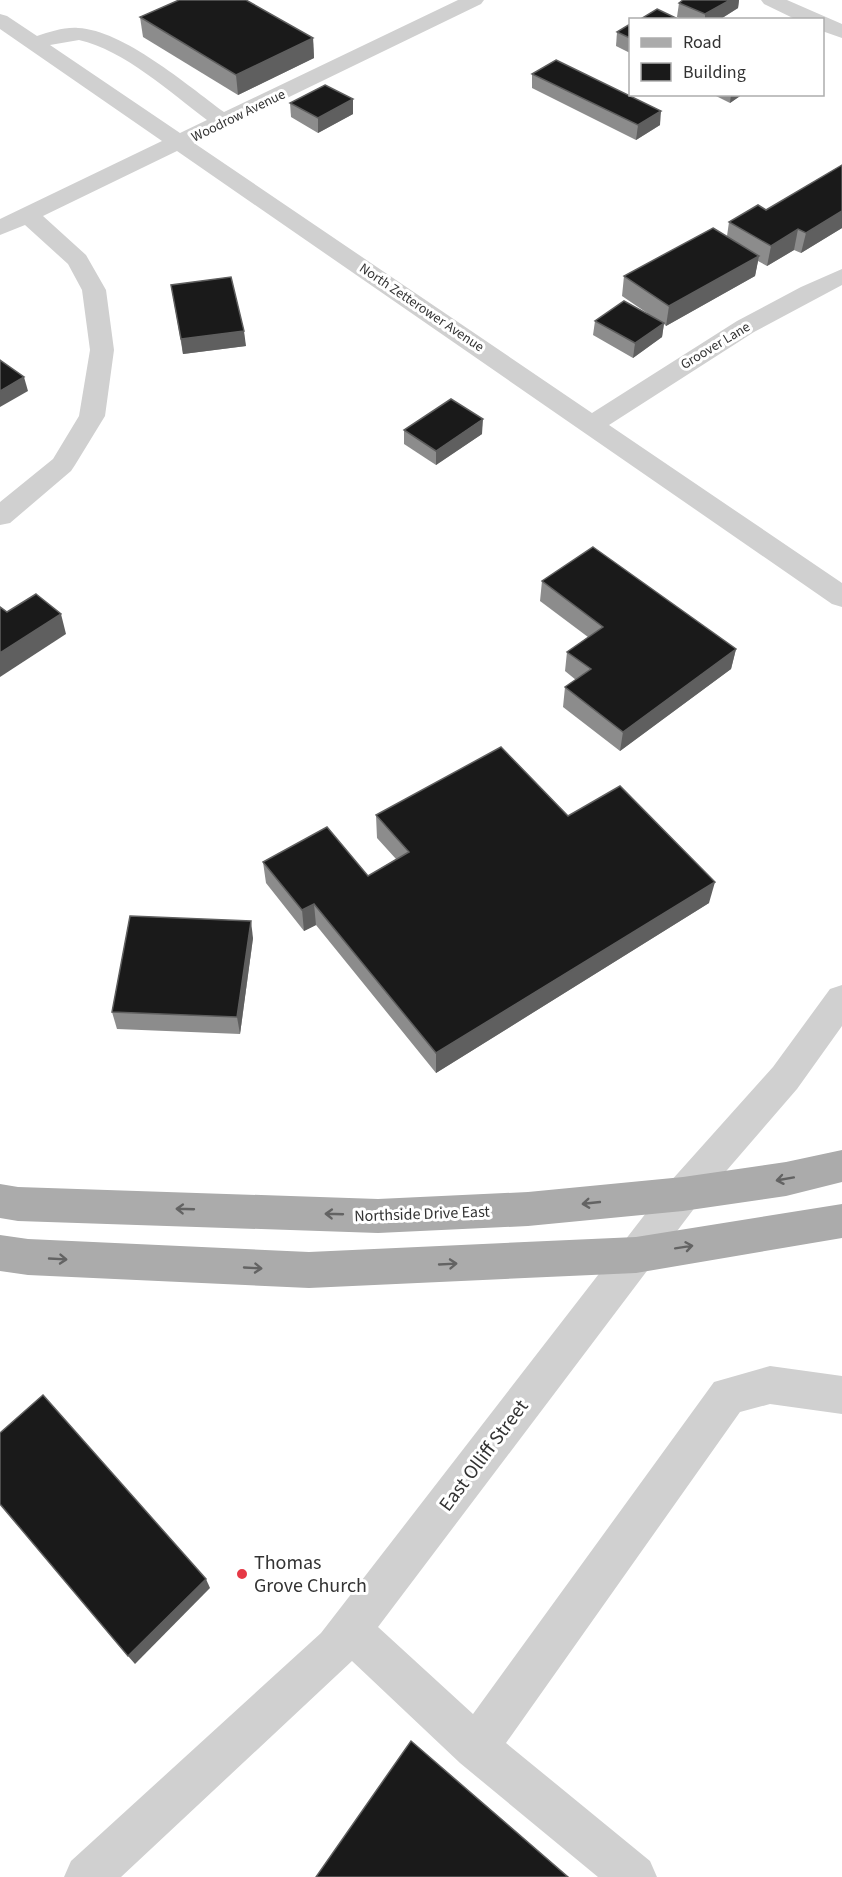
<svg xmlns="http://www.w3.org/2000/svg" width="842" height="1877" viewBox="0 0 842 1877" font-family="'Source Sans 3',sans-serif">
  <rect width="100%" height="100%" fill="#fff"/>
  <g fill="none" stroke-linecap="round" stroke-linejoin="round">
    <g fill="#d0d0d0" fill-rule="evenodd">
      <path d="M458,0H484L481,4L194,143L592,413L737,321L801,287L842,269V285L754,332L609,425L842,583V607L832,604L177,151L43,216L86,255L106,290L114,350L105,416L75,465L71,471L10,523L0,525V502L53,459L79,416L90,350L82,290L68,264L25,225L0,235V219L162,141L0,29V14L7,16L37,36C50,32 64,27 78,28C123,30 187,85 224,112ZM79,40C124,50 171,93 207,120L180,133L50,45Z"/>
      <polygon points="761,0 787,0 842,24 842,38 822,31 822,20 797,20 764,4"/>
      <polygon points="842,985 842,1026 797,1089 696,1206 378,1627 473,1714 714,1382 770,1366 842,1376 842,1414 770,1404 740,1412 506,1743 650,1861 657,1877 598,1877 460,1763 352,1661 121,1877 64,1877 71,1861 321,1633 670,1182 773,1067 830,989"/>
    </g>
    <g fill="#ababab" fill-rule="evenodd">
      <polygon points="842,1150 842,1182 786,1196 683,1211 528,1226 378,1233 18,1221 0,1218 0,1184 18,1187 378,1199 528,1192 683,1177 786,1162"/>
      <polygon points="842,1204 842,1238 636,1273 309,1288 28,1275 0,1271 0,1235 28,1239 309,1252 636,1237"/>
    </g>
  </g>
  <g fill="#8c8c8c">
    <polygon points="683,0 739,0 738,8 719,20 683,20 677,17 679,3"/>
    <polygon points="140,17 313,38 314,58 238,95 143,37"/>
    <polygon points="630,24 630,53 616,46 617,32"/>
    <polygon points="532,74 660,125 636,140 532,88"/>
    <polygon points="712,94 743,94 730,103"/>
    <polygon points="353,99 353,114 318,133 291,117 290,103"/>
    <polygon points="842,165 842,228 801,253 794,250 767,266 758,261 755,276 666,326 664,324 662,337 633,358 593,335 595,321 647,313 622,296 624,276 727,236 729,222 766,210"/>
    <polygon points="171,285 246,346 183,354"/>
    <polygon points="404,430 482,434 436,465 404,444"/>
    <polygon points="542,581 736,649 731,669 620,751 563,707 565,687 576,680 565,671 567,652 588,637 540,601"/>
    <polygon points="376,815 568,816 709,903 436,1073 316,925 304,931 266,883 263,862 368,876 396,859 377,838"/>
    <polygon points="253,938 240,1034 117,1029 112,1012"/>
  </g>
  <g fill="#5f5f5f">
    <polygon points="730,0 739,0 738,8 719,20 705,20 705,14"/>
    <polygon points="313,38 314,58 238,95 236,75"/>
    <polygon points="731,94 743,94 730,103"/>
    <polygon points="353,99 353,114 318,133 318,118"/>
    <polygon points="661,111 660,125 636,140 638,125"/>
    <polygon points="842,211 842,228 801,253 806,233"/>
    <polygon points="798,229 794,250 767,266 771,246"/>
    <polygon points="759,256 755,276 666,326 669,306"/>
    <polygon points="664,323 662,337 633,358 635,343"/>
    <polygon points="244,331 246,346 183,354 181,339"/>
    <polygon points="24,377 28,391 0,407 0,391"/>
    <polygon points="483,419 482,434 436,465 436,451"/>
    <polygon points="61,614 66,634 0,677 0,653"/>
    <polygon points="736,649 731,669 620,751 623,732"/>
    <polygon points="715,882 709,903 436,1073 436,1053"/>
    <polygon points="314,904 316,925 304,931 302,910"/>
    <polygon points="251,921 253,938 240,1034 237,1017"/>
    <polygon points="206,1579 210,1588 135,1664 128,1656"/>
  </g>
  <g fill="#1a1a1a" stroke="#5f5f5f" stroke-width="1.5">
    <polygon points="179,0 246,0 313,38 236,75 140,17"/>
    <polygon points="683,0 730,0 705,14 679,3"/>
    <polygon points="657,9 680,20 639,20"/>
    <polygon points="630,24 630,38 617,32"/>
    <polygon points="556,60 661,111 638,125 532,74"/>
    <polygon points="325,85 353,99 318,118 290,103"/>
    <polygon points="842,165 842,211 806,233 798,229 771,246 729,222 758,205 766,210"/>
    <polygon points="713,228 759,256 669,306 624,276"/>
    <polygon points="231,277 244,331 181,339 171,285"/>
    <polygon points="624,301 664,323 635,343 595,321"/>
    <polygon points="0,360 24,377 0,391"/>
    <polygon points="451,399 483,419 436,451 404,430"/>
    <polygon points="593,547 736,649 623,732 565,687 591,669 567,652 603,627 542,581"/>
    <polygon points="36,594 61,614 0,653 0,607 7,612"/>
    <polygon points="501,747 568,816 620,786 715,882 436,1053 314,904 302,910 263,862 327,827 368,876 409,852 376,815"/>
    <polygon points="130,916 251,921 237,1017 112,1012"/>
    <polygon points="43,1395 206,1579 128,1656 0,1504 0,1433"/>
    <polygon points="411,1741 568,1877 316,1877"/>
  </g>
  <defs><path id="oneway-shaft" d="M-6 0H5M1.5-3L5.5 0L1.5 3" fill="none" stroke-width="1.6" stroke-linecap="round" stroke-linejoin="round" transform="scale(1.5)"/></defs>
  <g stroke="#636363">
    <use href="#oneway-shaft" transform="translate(785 1179) rotate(170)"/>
    <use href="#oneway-shaft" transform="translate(591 1203) rotate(174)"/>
    <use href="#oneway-shaft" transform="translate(185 1209) rotate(-178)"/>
    <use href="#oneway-shaft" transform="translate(334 1214) rotate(-178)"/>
    <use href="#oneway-shaft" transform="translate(684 1247) rotate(-9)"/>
    <use href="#oneway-shaft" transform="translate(58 1259) rotate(3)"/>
    <use href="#oneway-shaft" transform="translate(448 1264) rotate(-3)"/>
    <use href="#oneway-shaft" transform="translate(253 1268) rotate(3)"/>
  </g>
  <circle fill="#e63946" stroke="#fff" stroke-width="2" cx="242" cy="1574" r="6"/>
  <g text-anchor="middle" stroke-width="6" stroke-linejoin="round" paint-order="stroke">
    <g font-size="14" fill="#333" stroke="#fff">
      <text transform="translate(238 115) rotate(-26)" y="5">Woodrow Avenue</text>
      <text transform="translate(422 307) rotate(34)" y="5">North Zetterower Avenue</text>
      <text transform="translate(715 345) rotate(-31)" y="5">Groover Lane</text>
    </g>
    <g font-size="16" fill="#333" stroke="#fff">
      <text transform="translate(422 1213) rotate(-2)" y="6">Northside Drive East</text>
    </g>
    <g font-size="20" fill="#333" stroke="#fff">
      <text transform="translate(483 1455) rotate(-53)" y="7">East Olliff Street</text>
    </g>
    <g font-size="20" fill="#333" stroke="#fff" text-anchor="start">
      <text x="254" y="1569">Thomas<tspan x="254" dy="23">Grove Church</tspan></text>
    </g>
  </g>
  <rect x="629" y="18" width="195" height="78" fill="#ffffff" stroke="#adadad" stroke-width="1.5"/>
  <rect x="641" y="38" width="30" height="9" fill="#ababab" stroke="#adadad" stroke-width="1.5"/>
  <text x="683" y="48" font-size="18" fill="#333333">Road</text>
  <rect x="641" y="63" width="30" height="18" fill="#1a1a1a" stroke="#adadad" stroke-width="1.5"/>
  <text x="683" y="78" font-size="18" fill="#333333">Building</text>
</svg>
